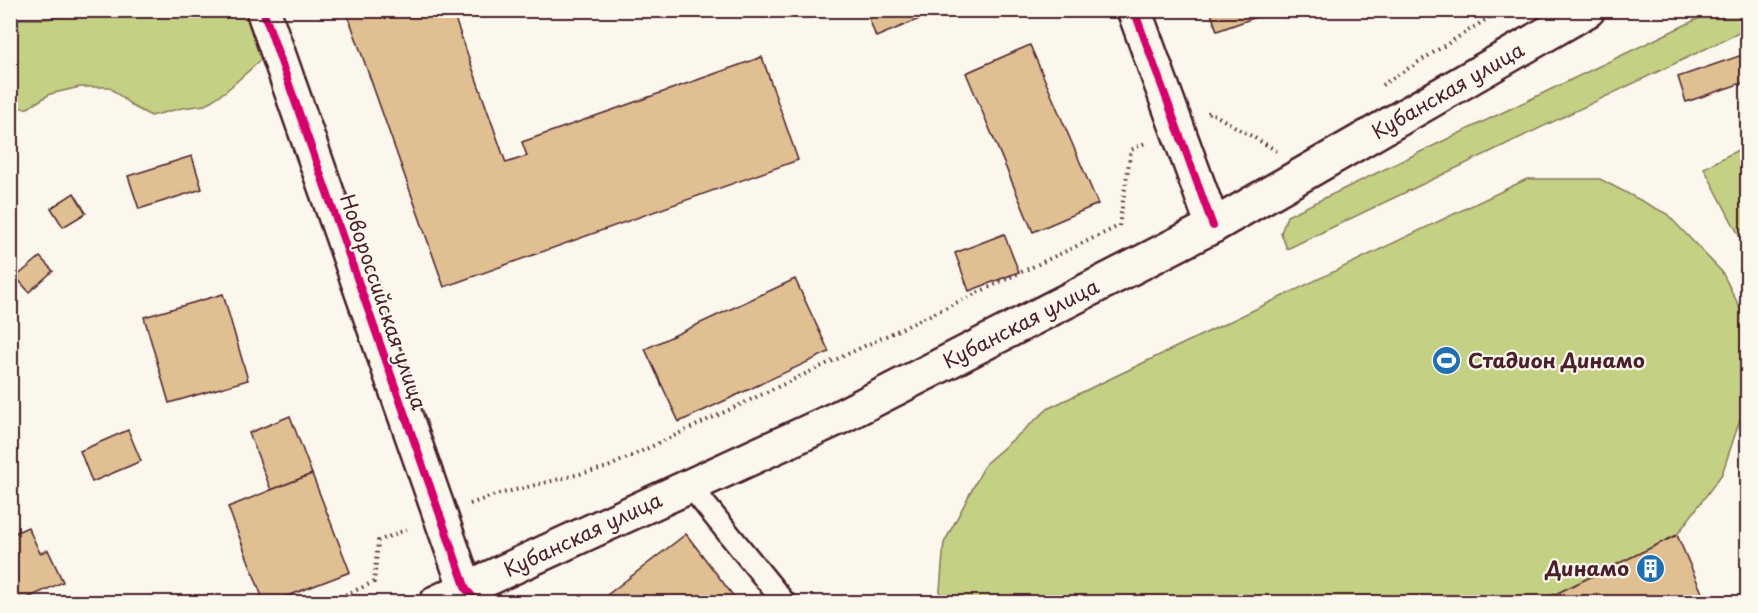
<svg xmlns="http://www.w3.org/2000/svg" width="1758" height="613" viewBox="0 0 1758 613" font-family="'Playpen Sans',sans-serif">
  <rect width="100%" height="100%" fill="#fbf7ec"/>
  <filter id="ink" filterUnits="userSpaceOnUse"><feTurbulence type="fractalNoise" baseFrequency=".0167" numOctaves="2"/><feDisplacementMap in="SourceGraphic" scale="12" xChannelSelector="R" yChannelSelector="G"/><feConvolveMatrix kernelMatrix="1 2 1 2 8 2 1 2 1" color-interpolation-filters="sRGB"/></filter>
  <g filter="url(#ink)">
    <g fill="#c4d084" stroke="#877858" stroke-width="1.5">
      <polygon points="88,10 257,10 263,58 226,91 205,105 182,108 151,116 134,107 109,87 80,87 50,94 28,108 11,108 11,23 21,19 47,19"/>
      <polygon points="1714,11 1743,11 1747,21 1747,29 1287,249 1281,233 1287,216"/>
      <polygon points="1747,145 1747,251 1704,168"/>
      <polygon points="1527,179 1600,179 1667,214 1722,272 1747,322 1747,399 1722,474 1677,535 1543,602 939,602 944,543 986,463 1049,408"/>
    </g>
    <g fill="#e0bf92" stroke="#4a1f2b" stroke-width="1.5">
      <polygon points="346,10 452,10 506,163 527,156 522,142 762,57 798,160 444,287"/>
      <polygon points="866,10 941,10 876,37"/>
      <polygon points="1210,10 1276,10 1217,31"/>
      <polygon points="1030,45 1098,204 1033,232 966,73"/>
      <polygon points="1748,53 1748,81 1686,102 1678,77"/>
      <polygon points="192,156 202,189 139,209 128,176"/>
      <polygon points="74,193 86,213 63,227 51,208"/>
      <polygon points="1004,234 1019,272 969,291 955,253"/>
      <polygon points="40,257 53,271 29,292 16,277"/>
      <polygon points="795,279 829,352 679,422 645,349"/>
      <polygon points="223,294 248,380 169,403 144,317"/>
      <polygon points="290,416 312,474 271,490 249,433"/>
      <polygon points="128,430 141,461 92,482 80,451"/>
      <polygon points="312,474 350,572 272,602 264,602 228,507"/>
      <polygon points="28,527 40,553 48,550 63,582 19,602 10,585 10,535"/>
      <polygon points="686,534 738,602 598,602"/>
      <polygon points="1677,535 1706,602 1539,602"/>
    </g>
    <g fill="none" stroke-linecap="round" stroke-linejoin="round">
      <defs>
        <polyline id="lane" points="690,486 784,602"/>
        <polyline id="street" points="263,10 466,589 477,602"/>
        <g id="secondary">
          <polyline points="1134,10 1213,226"/>
          <polyline points="437,602 838,418 1213,226 1588,10"/>
        </g>
      </defs>
      <use href="#lane" stroke="#4a1f2b" stroke-width="26"/>
      <use href="#street" stroke="#4a1f2b" stroke-width="38"/>
      <use href="#secondary" stroke="#4a1f2b" stroke-width="38"/>
      <g stroke="#4a1f2b" stroke-width="4" stroke-dasharray="1.5 4.5" stroke-linecap="butt">
        <polyline points="1382,85 1501,10"/>
        <polyline points="1208,113 1210,112 1277,151"/>
        <polyline points="470,504 495,495 608,467 1119,226 1131,150 1147,142"/>
        <polyline points="329,602 374,582 378,541 410,528"/>
      </g>
      <use href="#lane" stroke="#fbf7ec" stroke-width="21"/>
      <use href="#street" stroke="#fbf7ec" stroke-width="33"/>
      <use href="#secondary" stroke="#fbf7ec" stroke-width="33"/>
      <defs>
        <g id="cycleway">
          <polyline points="263,10 466,589 477,602"/>
          <polyline points="1134,10 1213,226"/>
        </g>
      </defs>
      <use href="#cycleway" stroke="#fbf7ec" stroke-width="11"/>
      <use href="#cycleway" stroke="#d6006c" stroke-width="8"/>
    </g>
  </g>
  <defs>
    <symbol id="stadium-disc" viewBox="-11 -11 22 22"><circle r="9.5" fill="#1f6fb2" stroke="#fbf7ec"/><path d="M0-5a6.5 5 0 1 0 0 10a6.5 5 0 1 0 0-10ZM-3.5-1.8h7v3.6h-7Z" fill="#fff"/></symbol>
    <symbol id="building-disc" viewBox="-11 -11 22 22"><circle r="9.5" fill="#1f6fb2" stroke="#fbf7ec"/><path d="M-4-6H4V6H1V3H-1V6H-4ZM-2.5-4.3h1.7v1.8h-1.7ZM.8-4.3h1.7v1.8H.8ZM-2.5-1h1.7V.8h-1.7ZM.8-1h1.7V.8H.8Z" fill="#fff"/></symbol>
  </defs>
  <g fill-rule="evenodd">
    <use href="#stadium-disc" x="1430" y="344" width="33" height="33"/>
    <use href="#building-disc" x="1634" y="552" width="33" height="33"/>
  </g>
  <g text-anchor="middle" stroke-width="4.5" stroke-linejoin="round" paint-order="stroke">
    <g font-size="20" fill="#4a1f2b" stroke="#fbf7ec">
      <text transform="translate(1448 91) rotate(-30)" y="7">Кубанская улица</text>
      <text transform="translate(383 302) rotate(71)" y="7">Новороссийская улица</text>
      <text transform="translate(1021 324) rotate(-27)" y="7">Кубанская улица</text>
      <text transform="translate(583 535) rotate(-25)" y="7">Кубанская улица</text>
    </g>
    <g font-size="20" font-weight="bold" fill="#4a1f2b" stroke="#fbf7ec" text-anchor="start">
      <text x="1468" y="368">Стадион Динамо</text>
      <text x="1629" y="576" text-anchor="end">Динамо</text>
    </g>
  </g>
  <rect width="1758" height="613" fill="none" stroke="#fbf7ec" stroke-width="36"/>
  <rect x="18" y="18" width="1722" height="577" fill="none" stroke="#4a1f2b" stroke-width="2" filter="url(#ink)"/>
</svg>
